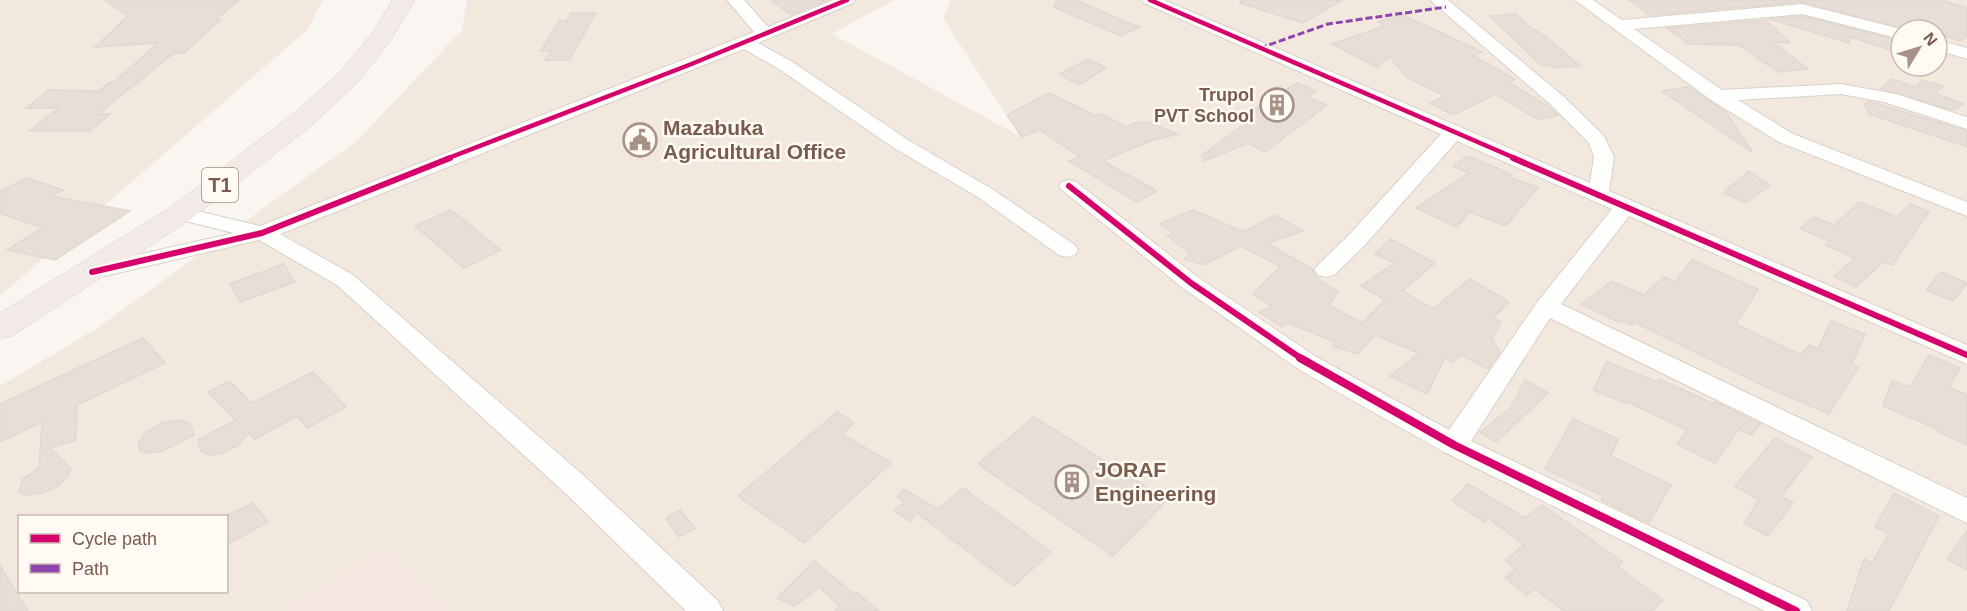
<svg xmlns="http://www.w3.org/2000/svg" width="1967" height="611" viewBox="0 0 1967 611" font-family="Arial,sans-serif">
  <rect width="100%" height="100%" fill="#f9f5f0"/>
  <g fill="#f2e8de" fill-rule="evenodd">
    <polygon points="0,0 323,0 307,30 0,296"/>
    <path d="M467,0H894L832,34L1020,136L943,18L951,0H1967V611H0V386L99,327L358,140L462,30ZM1901,30H1937V66H1901ZM20,516H226V592H20Z"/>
  </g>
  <polygon fill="#f6e8e1" points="388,547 447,611 284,611"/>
  <g fill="#e6ded7" stroke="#e2d8d2" stroke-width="1.5">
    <polygon points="105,0 239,0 215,20 220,20 184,53 174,53 98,114 110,114 90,131 30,131 59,108 26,108 49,90 99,91 110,82 114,82 158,43 95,47 128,16"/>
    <polygon points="771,0 827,0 791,15"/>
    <polygon points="1057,0 1075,0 1139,27 1121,36 1054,7"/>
    <polygon points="1241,0 1342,0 1303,23 1240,3"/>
    <polygon points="1629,0 1942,0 1967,8 1967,36 1960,41 1937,33 1937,30 1918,27 1915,30 1907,30 1803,2 1649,15"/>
    <polygon points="571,13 596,13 569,60 545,60 551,51 541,51 559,21 566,21"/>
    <polygon points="1516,14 1530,27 1548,38 1580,66 1554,68 1548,64 1542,66 1490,16"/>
    <polygon points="1403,15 1482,52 1473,56 1515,79 1508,82 1550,107 1558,115 1539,120 1496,94 1453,115 1430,103 1445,96 1406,77 1390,57 1377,67 1332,44 1385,26 1378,22"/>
    <polygon points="1802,16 1901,41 1901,42 1891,50 1847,36 1850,43 1769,19"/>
    <polygon points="1766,20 1790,43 1772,42 1808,69 1778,72 1739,45 1689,44 1667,28"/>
    <polygon points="1088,59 1106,68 1079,85 1059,74"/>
    <polygon points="1892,79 1916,87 1922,80 1943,86 1935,93 1964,104 1952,110 1881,89"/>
    <polygon points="1297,83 1317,91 1307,97 1327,105 1265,152 1248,143 1204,161 1201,156 1245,124 1236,119"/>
    <polygon points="1688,87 1726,112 1753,153 1662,91"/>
    <polygon points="1049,93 1096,116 1101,113 1126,127 1135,123 1147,122 1178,134 1150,141 1103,161 1157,191 1137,202 1069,161 1080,157 1040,130 1022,137 1007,115"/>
    <polygon points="1868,101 1967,131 1967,147 1869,114 1864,104"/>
    <polygon points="1468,156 1511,174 1508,177 1538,187 1506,226 1469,212 1457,227 1416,208 1469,173 1453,166"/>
    <polygon points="1749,171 1770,185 1746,203 1723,193"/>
    <polygon points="27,178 63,190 51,196 130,211 55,260 7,250 42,228 0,213 0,191"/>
    <polygon points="1859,202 1897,217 1910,204 1929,212 1892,265 1883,262 1856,287 1834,276 1855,258 1826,245 1830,241 1800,229 1813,217 1835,225"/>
    <polygon points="451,210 501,250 464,268 415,226"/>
    <polygon points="1193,210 1244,232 1275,215 1303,231 1267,243 1312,269 1317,278 1338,292 1329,305 1362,323 1385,300 1361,286 1395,263 1375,254 1391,239 1435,263 1403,291 1423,304 1434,308 1470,279 1509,302 1493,318 1501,322 1492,339 1500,352 1488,369 1461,355 1453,362 1445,358 1427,394 1390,376 1419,353 1375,335 1358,354 1333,346 1336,342 1287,323 1282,327 1259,312 1272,307 1253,294 1280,266 1240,246 1204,265 1184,259 1190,254 1167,235 1174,234 1159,224"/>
    <polygon points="1692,260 1758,289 1736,324 1801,355 1809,345 1818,349 1831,321 1865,334 1852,364 1858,367 1829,414 1766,387 1634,322 1632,325 1618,320 1616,321 1581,304 1612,281 1644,295 1664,277 1675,282"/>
    <polygon points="284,264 295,282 240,302 230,284"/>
    <polygon points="1941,272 1967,283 1953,301 1926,290"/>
    <polygon points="143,338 165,363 77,405 76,440 50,448 71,469 68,476 58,486 42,493 27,495 19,492 23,479 39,468 42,422 0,442 0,404"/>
    <polygon points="1929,355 1960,368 1949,387 1967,395 1967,445 1937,431 1938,429 1883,406 1892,381 1910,387"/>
    <polygon points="1607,362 1657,382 1659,379 1714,404 1716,402 1760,424 1752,435 1739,429 1715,463 1677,444 1687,430 1626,401 1626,403 1593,390"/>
    <polygon points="313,372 346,407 307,428 297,416 255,439 249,433 237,446 223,453 209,455 201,451 198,440 236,420 208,392 229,381 252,403"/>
    <polygon points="1525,380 1548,393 1496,442 1480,432 1511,408"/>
    <polygon points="837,412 854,423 842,434 891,463 804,543 738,496"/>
    <polygon points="1034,417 1167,500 1113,556 978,464"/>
    <polygon points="1573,419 1618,439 1611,456 1671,485 1649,523 1601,500 1603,496 1545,469"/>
    <polygon points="178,420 189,423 194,435 163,451 147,453 139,450 139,442 147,432 162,423"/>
    <polygon points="1775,438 1812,457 1781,496 1793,503 1768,536 1744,523 1759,500 1735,486"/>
    <polygon points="1468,484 1525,518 1542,505 1623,562 1618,567 1663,600 1652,611 1564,611 1535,589 1527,595 1505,578 1516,569 1505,560 1524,545 1488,518 1485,522 1452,501"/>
    <polygon points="963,488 1051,552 1014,586 917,513 910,521 894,511 904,502 897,497 903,489 938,509"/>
    <polygon points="1894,493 1939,516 1889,611 1847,611 1864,559 1872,563 1889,534 1875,527"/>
    <polygon points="253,503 268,522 226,545 226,516"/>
    <polygon points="680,510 695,528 679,537 666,518"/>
    <polygon points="1967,531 1967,570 1947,559"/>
    <polygon points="814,561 854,594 856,592 879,611 835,611 840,606 819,587 795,606 777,598"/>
    <polygon points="0,566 28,611 0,611"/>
  </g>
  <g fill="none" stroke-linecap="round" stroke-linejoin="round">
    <defs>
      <g id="minor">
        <polygon points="727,0 744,0 768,27 833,0 855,0 853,3 758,43 791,61 908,140 992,189 1075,245 1078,250 1075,255 1067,257 1059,255 978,197 894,148 779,69 744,49 280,234 353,275 583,475 718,601 723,611 686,611 563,491 337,285 259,240 92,279 84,277 80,272 84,267 92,265 234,233 173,218 170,213 173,208 181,207 260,226 754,32"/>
        <polygon points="1142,0 1164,0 1590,183 1594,157 1589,143 1550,104 1430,0 1448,0 1563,96 1604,136 1614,157 1609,191 1967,345 1967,364 1629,216 1561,304 1967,498 1967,523 1550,318 1471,441 1807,601 1812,611 1765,611 1444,452 1329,387 1297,368 1183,288 1062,190 1059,186 1062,182 1069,180 1076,182 1199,278 1315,356 1449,430 1538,301 1612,209 1457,141 1364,246 1334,275 1326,277 1318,275 1314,270 1318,265 1348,236 1441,134 1144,3"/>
        <polygon points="1575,0 1593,0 1622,20 1802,4 1905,30 1901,30 1901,39 1802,14 1634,29 1722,90 1841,84 1896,94 1967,117 1967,129 1884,102 1841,94 1738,100 1793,134 1967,202 1967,216 1779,142 1711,100"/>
        <polygon points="1937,40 1967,48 1967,59 1937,50"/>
      </g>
      <polygon id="highway" points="393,0 415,0 391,40 358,82 311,126 191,219 12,336 0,339 0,313 171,207 293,114 340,72 373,32"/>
    </defs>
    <use href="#minor" stroke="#d7d1cb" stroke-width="2"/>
    <use href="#highway" stroke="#dad1cc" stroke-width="1"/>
    <use href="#minor" fill="#fefefd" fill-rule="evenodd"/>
    <use href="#highway" fill="#f2eae7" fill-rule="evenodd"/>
    <polyline stroke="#8e44ad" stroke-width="3" stroke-dasharray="7 3" stroke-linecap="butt" points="1260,48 1328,24 1446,7"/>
    <defs>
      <g id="cycleway-far2">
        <polyline points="1150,0 1517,159"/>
        <polyline points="446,159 689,65 847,0"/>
      </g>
      <g id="cycleway-far1">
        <polyline points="1513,158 1967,355"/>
        <polyline points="1069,186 1191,283 1302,359"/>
        <polyline points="92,272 262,233 450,158"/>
      </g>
      <polyline id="cycleway" points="1300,358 1454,445 1796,611"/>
    </defs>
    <use href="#cycleway-far2" stroke="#fffaf3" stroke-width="8"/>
    <use href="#cycleway-far1" stroke="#fffaf3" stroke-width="10"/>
    <use href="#cycleway" stroke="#fffaf3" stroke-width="11"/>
    <use href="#cycleway-far2" stroke="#d6006c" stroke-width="4.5"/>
    <use href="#cycleway-far1" stroke="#d6006c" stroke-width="6"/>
    <use href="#cycleway" stroke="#d6006c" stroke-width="8"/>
  </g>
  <defs>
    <symbol id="building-ring" viewBox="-11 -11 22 22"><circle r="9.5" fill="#fffaf3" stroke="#a69286" stroke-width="1.5"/><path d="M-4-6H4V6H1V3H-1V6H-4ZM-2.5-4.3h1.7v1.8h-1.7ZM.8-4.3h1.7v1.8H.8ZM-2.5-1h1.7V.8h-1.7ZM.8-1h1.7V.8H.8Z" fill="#a69286"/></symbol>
    <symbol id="civic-ring" viewBox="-11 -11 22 22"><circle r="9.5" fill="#fffaf3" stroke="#a69286" stroke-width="1.5"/><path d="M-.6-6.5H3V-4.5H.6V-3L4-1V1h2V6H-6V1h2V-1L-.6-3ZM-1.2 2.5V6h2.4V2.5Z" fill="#a69286"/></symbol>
  </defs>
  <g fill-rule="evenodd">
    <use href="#building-ring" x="1258" y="86" width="38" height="38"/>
    <use href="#civic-ring" x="621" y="121" width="38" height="38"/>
    <use href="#building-ring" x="1053" y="463" width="38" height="38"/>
  </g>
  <g text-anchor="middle" stroke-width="5" stroke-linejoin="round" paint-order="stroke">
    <g font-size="18" font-weight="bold" fill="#7a5c4d" stroke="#fffaf3" text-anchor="end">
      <text x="1254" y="101">Trupol<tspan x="1254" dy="21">PVT School</tspan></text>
    </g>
    <rect fill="#fffaf3" stroke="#a28b7f" stroke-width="1.5" x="202" y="168" width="36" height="34" rx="4.5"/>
    <g font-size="20" font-weight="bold" fill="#7a5c4d">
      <text x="220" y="192">T1</text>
    </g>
    <g font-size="21" font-weight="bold" fill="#7a5c4d" stroke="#fffaf3" text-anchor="start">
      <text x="663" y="135">Mazabuka<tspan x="663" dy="24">Agricultural Office</tspan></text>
      <text x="1095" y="477">JORAF<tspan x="1095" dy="24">Engineering</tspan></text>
    </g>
  </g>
  <rect x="18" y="515" width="210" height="78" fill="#fffaf3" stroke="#cabbb1" stroke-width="1.5"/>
  <rect x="30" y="534" width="30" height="9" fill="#d6006c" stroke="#cabbb1" stroke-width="1.5"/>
  <text x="72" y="545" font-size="18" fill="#7a5c4d">Cycle path</text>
  <rect x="30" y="564" width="30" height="9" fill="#8e44ad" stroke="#cabbb1" stroke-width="1.5"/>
  <text x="72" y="575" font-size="18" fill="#7a5c4d">Path</text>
  <g transform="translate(1919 48) rotate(52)"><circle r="28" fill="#fffaf3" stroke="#cabbb1" stroke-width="1.5"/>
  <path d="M0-4.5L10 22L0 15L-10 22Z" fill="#a69286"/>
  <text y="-9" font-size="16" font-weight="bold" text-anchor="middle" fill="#7a5c4d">N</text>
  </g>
</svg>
